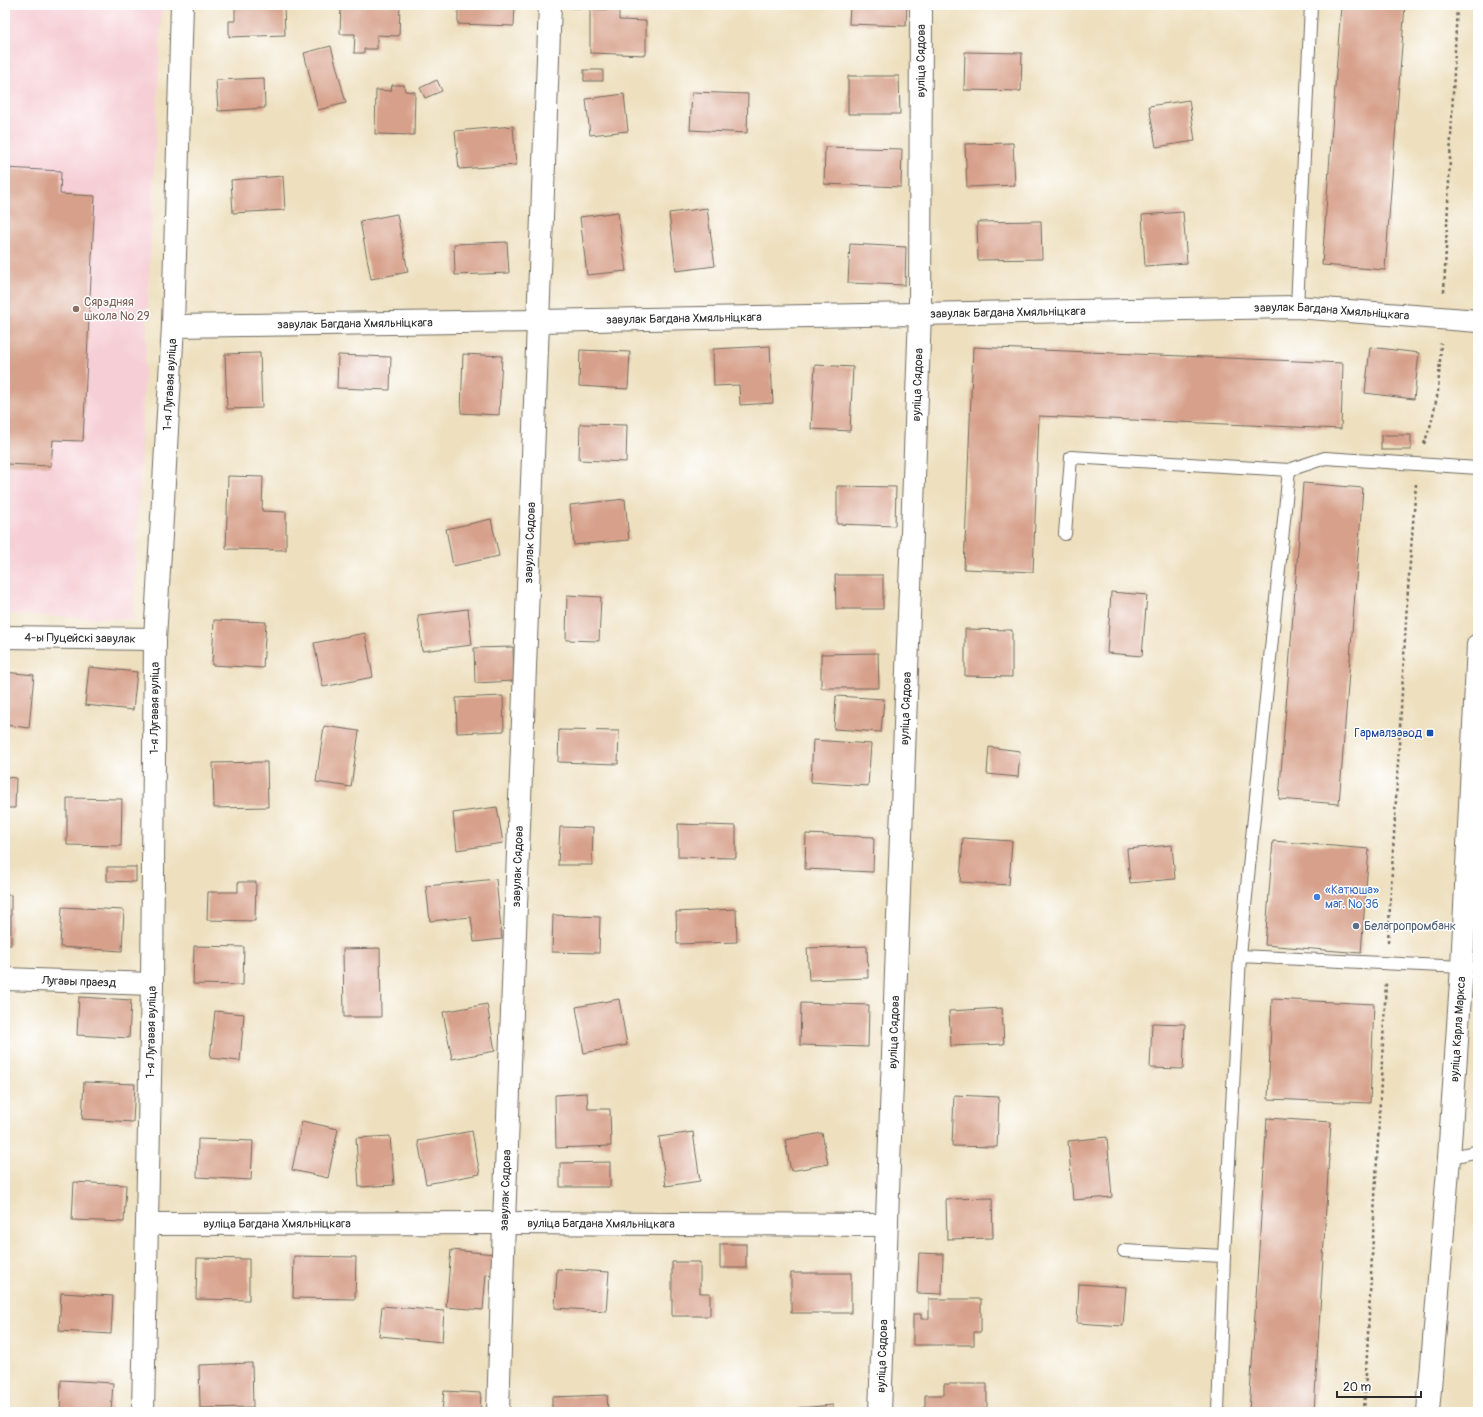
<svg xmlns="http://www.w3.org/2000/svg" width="1483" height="1417" viewBox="0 0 1483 1417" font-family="Pangolin,sans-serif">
  <rect width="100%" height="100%" fill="#fff"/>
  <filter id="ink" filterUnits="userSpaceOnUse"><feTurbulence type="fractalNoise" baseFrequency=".025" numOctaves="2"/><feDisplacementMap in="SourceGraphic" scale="8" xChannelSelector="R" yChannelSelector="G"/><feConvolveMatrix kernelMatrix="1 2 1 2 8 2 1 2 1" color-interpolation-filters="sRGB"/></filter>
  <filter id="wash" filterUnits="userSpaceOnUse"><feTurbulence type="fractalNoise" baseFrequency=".012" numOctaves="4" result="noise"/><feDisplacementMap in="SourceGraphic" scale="16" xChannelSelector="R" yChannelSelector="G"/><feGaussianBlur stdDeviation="0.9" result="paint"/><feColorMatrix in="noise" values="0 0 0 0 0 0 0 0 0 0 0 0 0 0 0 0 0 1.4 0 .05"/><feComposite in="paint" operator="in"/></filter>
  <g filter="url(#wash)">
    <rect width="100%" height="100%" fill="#eee0bf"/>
    <polygon fill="#f6cfd6" points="5,5 162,5 133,620 5,614"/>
    <g id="blocks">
      <g fill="#d7a08a">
        <polygon points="235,5 284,5 285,35 229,37 229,21 235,21"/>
        <polygon points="341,5 400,5 399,36 377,35 377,49 364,49 364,53 354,53 355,34 340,34"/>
        <polygon points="458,5 515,5 514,26 458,24"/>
        <rect x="572" y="5" width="14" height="3"/>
        <polygon points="850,5 907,5 906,26 849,24"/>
        <polygon points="1341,5 1405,5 1385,270 1322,265"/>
        <polygon points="590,9 619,10 619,20 646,21 646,55 590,53"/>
        <polygon points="331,46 346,103 318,110 304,53"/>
        <polygon points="965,52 1022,53 1021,91 964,90"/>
        <rect x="584" y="70" width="19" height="11"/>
        <polygon points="848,76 899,76 900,114 848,114"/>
        <polygon points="264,78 265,108 218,111 216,80"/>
        <polygon points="437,80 442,91 425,98 420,88"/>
        <polygon points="392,85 404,85 405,91 415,92 414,135 375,134 376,90 391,91"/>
        <polygon points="692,92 748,94 747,133 690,130"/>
        <polygon points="624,94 628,131 590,135 586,99"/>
        <polygon points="1189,100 1195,141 1156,147 1149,106"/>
        <polygon points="513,126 516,165 459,169 455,131"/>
        <polygon points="1013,143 1015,185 967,187 965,144"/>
        <polygon points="825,147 902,149 901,187 824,184"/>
        <polygon points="5,168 61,171 60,194 95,196 83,441 53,440 51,466 5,464 5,293 7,258 5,258"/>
        <polygon points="283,176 285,210 233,213 231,180"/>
        <polygon points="707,208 715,266 676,271 669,213"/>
        <polygon points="618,212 626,271 587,275 580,217"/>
        <polygon points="1183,212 1187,263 1145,266 1142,215"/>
        <polygon points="397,214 408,272 371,279 360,221"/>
        <polygon points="1041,221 1042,259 978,260 977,222"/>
        <polygon points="507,242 509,273 455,275 454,244"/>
        <polygon points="850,244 906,247 905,285 848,283"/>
        <polygon points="770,346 773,403 740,405 739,385 714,386 713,349"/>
        <polygon points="973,347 1343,363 1341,429 1039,416 1033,572 964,569"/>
        <polygon points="1370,347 1419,353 1414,399 1365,393"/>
        <polygon points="580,350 630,352 628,389 579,386"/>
        <polygon points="260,353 262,408 227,409 225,354"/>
        <polygon points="463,354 502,356 499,415 461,413"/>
        <polygon points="338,355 391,357 390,390 337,388"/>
        <polygon points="815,365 853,367 850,431 811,429"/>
        <polygon points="580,424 627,425 626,462 579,460"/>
        <rect x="1381" y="435" width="30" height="15"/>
        <polygon points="228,476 263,477 262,511 286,512 286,550 226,549"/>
        <polygon points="1303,483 1363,488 1339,804 1279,799"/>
        <polygon points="837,486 896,487 895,526 837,524"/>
        <polygon points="625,499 629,540 574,545 570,505"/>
        <polygon points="491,519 499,556 453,566 446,529"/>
        <polygon points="835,575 883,575 883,609 836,609"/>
        <polygon points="1111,592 1147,595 1142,656 1107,653"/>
        <polygon points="567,595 601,597 599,641 566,640"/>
        <polygon points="468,609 472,645 422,651 418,615"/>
        <polygon points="214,620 266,622 263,668 212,665"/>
        <polygon points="965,629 1012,630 1012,677 965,676"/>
        <polygon points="365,633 373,677 323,687 314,643"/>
        <polygon points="513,647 514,681 475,683 474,648"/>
        <polygon points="878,653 879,688 821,688 821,654"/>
        <polygon points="89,667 137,672 133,710 85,705"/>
        <polygon points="5,672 34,675 29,728 5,725"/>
        <polygon points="503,696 504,731 457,733 456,698"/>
        <polygon points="836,696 884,699 881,732 834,729"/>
        <polygon points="324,726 359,731 351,787 316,782"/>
        <polygon points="559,730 619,731 618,764 558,762"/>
        <polygon points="813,740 871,744 868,786 811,782"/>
        <polygon points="989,747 1020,751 1018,777 987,774"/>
        <polygon points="267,762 268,807 214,808 213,763"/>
        <polygon points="5,777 16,778 15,808 5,808"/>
        <polygon points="67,798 122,799 121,846 67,845"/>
        <polygon points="497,807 503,843 457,850 453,813"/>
        <polygon points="678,824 736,826 736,858 678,857"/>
        <polygon points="560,827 593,828 592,865 558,865"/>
        <polygon points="806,834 874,837 873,872 805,869"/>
        <polygon points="963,838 1012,841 1009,885 960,882"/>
        <polygon points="1273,841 1369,849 1361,953 1265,945"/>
        <polygon points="1172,845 1175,879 1130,883 1127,849"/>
        <polygon points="107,867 136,867 136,882 107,881"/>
        <polygon points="496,879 502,939 474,942 471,917 430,921 426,886"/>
        <polygon points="238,882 256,882 255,921 207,920 208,892 238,892"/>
        <rect x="5" y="895" width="6" height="50"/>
        <polygon points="62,907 124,910 122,951 60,947"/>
        <polygon points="736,909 737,942 677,944 676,912"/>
        <polygon points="553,915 600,917 599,953 552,952"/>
        <polygon points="194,946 244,947 243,985 193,984"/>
        <polygon points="867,946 868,978 809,980 807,948"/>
        <polygon points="380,948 381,1017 344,1017 343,949"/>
        <polygon points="79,997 131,1000 129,1038 77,1035"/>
        <polygon points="619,999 627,1045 584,1053 576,1007"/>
        <polygon points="1272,999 1374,1004 1370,1103 1268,1099"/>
        <polygon points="801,1003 869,1005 868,1047 800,1045"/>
        <polygon points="487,1004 495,1051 452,1059 443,1012"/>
        <polygon points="1002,1008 1004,1044 951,1046 949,1011"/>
        <polygon points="215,1011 244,1014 240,1061 210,1058"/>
        <polygon points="1152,1023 1185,1024 1183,1069 1150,1068"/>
        <polygon points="84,1082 135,1084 133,1122 82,1119"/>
        <polygon points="587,1093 588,1109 610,1109 611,1146 556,1148 555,1095"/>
        <polygon points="954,1095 999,1097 997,1147 952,1146"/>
        <polygon points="1267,1118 1331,1122 1314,1412 1249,1412"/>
        <polygon points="302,1121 338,1129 328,1178 292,1170"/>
        <polygon points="472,1131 480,1174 426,1184 418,1141"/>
        <polygon points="693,1132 700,1181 666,1186 659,1137"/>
        <polygon points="822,1133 828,1164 791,1171 785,1140"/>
        <polygon points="390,1136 394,1185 359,1187 356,1138"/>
        <polygon points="1107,1137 1112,1197 1073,1200 1068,1141"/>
        <polygon points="198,1139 253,1141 251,1180 197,1177"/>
        <polygon points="610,1162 610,1187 560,1187 560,1163"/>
        <polygon points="74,1182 126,1185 124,1222 72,1220"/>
        <polygon points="992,1198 993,1238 947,1239 946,1199"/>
        <rect x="720" y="1244" width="26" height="24"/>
        <polygon points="451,1250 495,1254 494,1275 486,1274 483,1310 446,1307"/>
        <polygon points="919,1253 943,1254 942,1294 917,1293"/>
        <polygon points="294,1256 356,1257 355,1299 293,1298"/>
        <polygon points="197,1258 249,1259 249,1300 196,1299"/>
        <polygon points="672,1262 700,1262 700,1293 710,1293 710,1316 672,1316"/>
        <polygon points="557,1269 609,1272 606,1311 555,1308"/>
        <rect x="791" y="1273" width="60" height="40"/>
        <polygon points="1079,1284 1126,1287 1123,1326 1077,1323"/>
        <polygon points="61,1293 113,1296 111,1334 59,1331"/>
        <polygon points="929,1299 981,1299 981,1332 974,1332 974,1345 913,1345 913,1314 921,1314 921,1319 929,1319"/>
        <polygon points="382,1306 444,1311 442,1342 379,1336"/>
        <polygon points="252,1363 253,1407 200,1408 199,1365"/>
        <polygon points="61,1380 113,1383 111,1412 60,1412"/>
        <polygon points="944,1384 987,1384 987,1412 925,1412 925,1395 944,1395"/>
        <polygon points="444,1391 481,1393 480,1412 442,1412"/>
        <polygon points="607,1395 608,1412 552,1412 552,1397"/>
        <polygon points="833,1405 833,1412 799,1412 799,1408"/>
      </g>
    </g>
  </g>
  <g filter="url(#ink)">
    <use href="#blocks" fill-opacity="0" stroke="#6f6a5f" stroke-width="1"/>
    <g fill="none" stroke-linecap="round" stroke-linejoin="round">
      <defs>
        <g id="lane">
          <polyline points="1297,307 1311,5"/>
          <polyline points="1289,470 1325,458 1478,468"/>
          <polyline points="1065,534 1071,457 1289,470 1240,956"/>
          <polyline points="1449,1158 1478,1151"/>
          <polyline points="1124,1251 1224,1256"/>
          <polyline points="1218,1412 1224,1256 1240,956 1462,967"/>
        </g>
        <g id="street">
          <path id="s1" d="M173,326L538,321L1297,307L1478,321"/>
          <path id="s2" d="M5,637L155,639"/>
          <path id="s3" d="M5,979L152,984"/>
          <path id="s4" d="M147,1224L504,1223L887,1225"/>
          <path id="s5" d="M143,1412L152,984L155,639L173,326L182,5"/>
          <path id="s6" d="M498,1412L504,1223L550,5"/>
          <path id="s7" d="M880,1412L920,313L921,5"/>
        </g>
        <g id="secondary">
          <path id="s8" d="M1428,1412L1449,1158L1462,967L1478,645"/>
        </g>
      </defs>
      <use href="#lane" stroke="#6f6a5f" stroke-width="14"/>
      <use href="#street" stroke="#6f6a5f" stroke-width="24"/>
      <use href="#secondary" stroke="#6f6a5f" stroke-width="24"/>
      <g stroke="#6f6a5f" stroke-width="2.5" stroke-dasharray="3 3" stroke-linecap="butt">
        <polyline points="1444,292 1457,5"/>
        <polyline points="1424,444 1431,424 1438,392 1441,343"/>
        <polyline points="1388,942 1407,602 1416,484"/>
        <polyline points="1364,1412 1386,983"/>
      </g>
      <use href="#lane" stroke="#fff" stroke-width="12"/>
      <use href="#street" stroke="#fff" stroke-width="22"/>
      <use href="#secondary" stroke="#fff" stroke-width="22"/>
    </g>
  </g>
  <circle fill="#8d6e63" stroke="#fff" stroke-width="1.5" cx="76" cy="309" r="4"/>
  <rect fill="#1a4fb4" stroke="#fff" stroke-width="1.5" x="1426" y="729" width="8" height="8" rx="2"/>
  <circle fill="#3f7fe0" stroke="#fff" stroke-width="1.5" cx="1317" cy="897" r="4"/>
  <circle fill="#5c6f8a" stroke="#fff" stroke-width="1.5" cx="1356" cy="926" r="4"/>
  <g text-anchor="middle" stroke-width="3" stroke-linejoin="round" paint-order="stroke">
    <g font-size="12" fill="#2b2b2b" stroke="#fff">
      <text dy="4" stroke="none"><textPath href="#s7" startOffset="1352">вуліца Сядова</textPath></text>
      <text dy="4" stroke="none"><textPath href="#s1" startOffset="835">завулак Багдана Хмяльніцкага</textPath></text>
      <text dy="4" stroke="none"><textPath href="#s1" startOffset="1159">завулак Багдана Хмяльніцкага</textPath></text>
      <text dy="4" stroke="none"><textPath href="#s1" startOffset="511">завулак Багдана Хмяльніцкага</textPath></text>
      <text dy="4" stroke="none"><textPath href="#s1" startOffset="182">завулак Багдана Хмяльніцкага</textPath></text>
      <text dy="4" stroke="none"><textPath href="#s5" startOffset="1028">1-я Лугавая вуліца</textPath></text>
      <text dy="4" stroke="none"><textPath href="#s7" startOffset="1028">вуліца Сядова</textPath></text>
      <text dy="4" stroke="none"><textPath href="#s6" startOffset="870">завулак Сядова</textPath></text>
      <text dy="4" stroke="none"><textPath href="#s2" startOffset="75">4-ы Пуцейскі завулак</textPath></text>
      <text dy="4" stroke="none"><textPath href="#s5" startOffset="704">1-я Лугавая вуліца</textPath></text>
      <text dy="4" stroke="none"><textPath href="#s7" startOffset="704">вуліца Сядова</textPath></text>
      <text dy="4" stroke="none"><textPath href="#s6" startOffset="546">завулак Сядова</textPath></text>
      <text dy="4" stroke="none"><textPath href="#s3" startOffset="74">Лугавы праезд</textPath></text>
      <text dy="4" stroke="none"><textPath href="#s8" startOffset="384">вуліца Карла Маркса</textPath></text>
      <text dy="4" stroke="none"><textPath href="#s5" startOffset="380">1-я Лугавая вуліца</textPath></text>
      <text dy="4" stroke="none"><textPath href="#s7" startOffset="380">вуліца Сядова</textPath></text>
      <text dy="4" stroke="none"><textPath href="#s6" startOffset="222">завулак Сядова</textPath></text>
      <text dy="4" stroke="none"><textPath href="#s4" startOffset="130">вуліца Багдана Хмяльніцкага</textPath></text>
      <text dy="4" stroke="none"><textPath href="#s4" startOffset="454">вуліца Багдана Хмяльніцкага</textPath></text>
      <text dy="4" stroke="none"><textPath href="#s7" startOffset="56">вуліца Сядова</textPath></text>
    </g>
    <g font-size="12" fill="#785e54" stroke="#fff" text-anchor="start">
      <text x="84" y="306">Сярэдняя<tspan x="84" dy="14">школа № 29</tspan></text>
    </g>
    <g font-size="12" fill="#164399" stroke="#fff" text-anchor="end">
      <text x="1422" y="737">Гармалзавод</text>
    </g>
    <g font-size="12" fill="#366cbe" stroke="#fff" text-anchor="start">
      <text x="1325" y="894">«Катюша»<tspan x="1325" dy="14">маг. № 36</tspan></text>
    </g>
    <g font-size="12" fill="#4e5e75" stroke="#fff" text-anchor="start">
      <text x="1364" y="930">Белагропромбанк</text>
    </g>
  </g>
  <rect width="1483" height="1417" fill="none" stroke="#fff" stroke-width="20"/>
  <path d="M1337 1391v6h84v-6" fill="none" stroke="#2b2b2b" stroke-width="2"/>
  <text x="1343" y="1391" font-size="12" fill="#2b2b2b" stroke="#ffffff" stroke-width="3" paint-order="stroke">20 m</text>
</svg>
